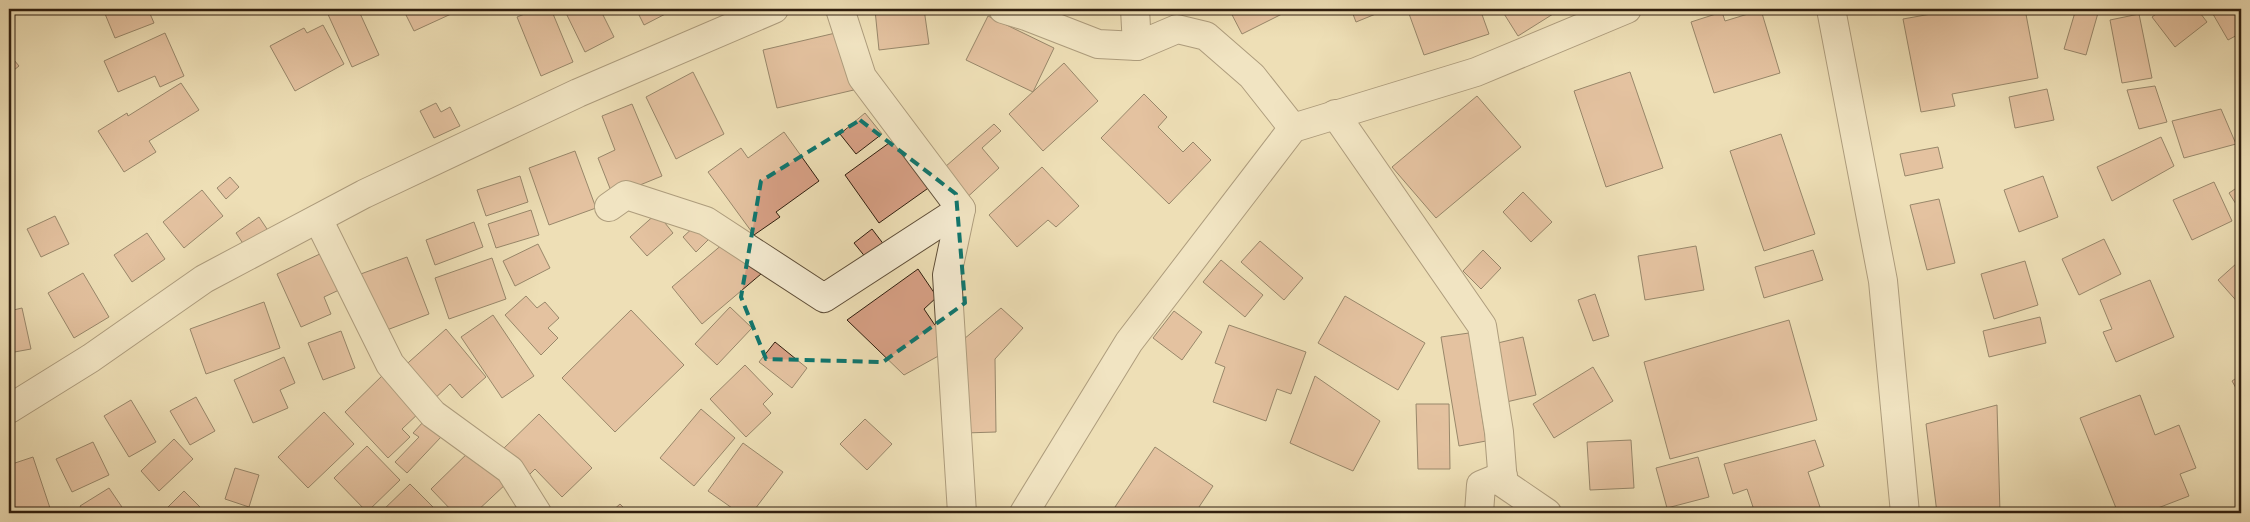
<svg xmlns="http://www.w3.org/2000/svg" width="2250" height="522" viewBox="0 0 2250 522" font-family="'IM FELL Double Pica',serif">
  <rect width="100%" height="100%" fill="#eedfb6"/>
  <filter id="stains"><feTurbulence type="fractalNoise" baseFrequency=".004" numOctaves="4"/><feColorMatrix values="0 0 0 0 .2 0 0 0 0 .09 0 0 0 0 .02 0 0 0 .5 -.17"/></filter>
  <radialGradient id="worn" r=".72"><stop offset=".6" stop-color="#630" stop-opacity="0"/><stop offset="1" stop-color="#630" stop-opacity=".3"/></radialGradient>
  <g fill="#d7a085" stroke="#2f1e0e">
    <polygon points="103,9 148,9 154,23 115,38"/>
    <polygon points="329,9 358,9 379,55 352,67 326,10"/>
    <polygon points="403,9 462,9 414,31"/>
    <polygon points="537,9 551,9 573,62 541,76 517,17"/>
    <polygon points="564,9 600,9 614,37 585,52"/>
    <polygon points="636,9 675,9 644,25"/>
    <polygon points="887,9 924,9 929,44 879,50 875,10"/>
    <polygon points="1229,9 1292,9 1242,34"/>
    <polygon points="1351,9 1388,9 1356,22"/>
    <polygon points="1414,9 1480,9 1489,34 1424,55 1408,11"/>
    <polygon points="1501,9 1561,9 1518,36"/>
    <polygon points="1959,9 2025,9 2038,78 1952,94 1955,106 1921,112 1903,19"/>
    <polygon points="2076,9 2098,13 2086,55 2064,49"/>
    <polygon points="2163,9 2197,9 2207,22 2175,47 2152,17"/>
    <polygon points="2210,9 2241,9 2241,33 2228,40"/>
    <polygon points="1761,10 1780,73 1714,93 1691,22 1722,12 1725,21"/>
    <polygon points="2139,14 2152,78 2122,83 2110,20"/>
    <polygon points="988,16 1054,48 1033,92 966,60"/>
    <polygon points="323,25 344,64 295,91 270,46 304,28 307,33"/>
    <polygon points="844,31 858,89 777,108 763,50"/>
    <polygon points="165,33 184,76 160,87 155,76 118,92 104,61"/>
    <polygon points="9,54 19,66 9,74"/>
    <polygon points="1064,63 1098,101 1043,151 1009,114"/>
    <polygon points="693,72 724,134 676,159 646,97"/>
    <polygon points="1630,72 1663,168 1606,187 1574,91"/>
    <polygon points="181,83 199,110 149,141 156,152 124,172 98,131 127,113 128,116"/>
    <polygon points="2155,86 2167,122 2139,129 2127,90"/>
    <polygon points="2047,89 2054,120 2015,128 2009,97"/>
    <polygon points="1144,94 1167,117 1158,127 1183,152 1193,142 1211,160 1169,204 1101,138"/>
    <polygon points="1477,96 1521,147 1436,218 1392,167"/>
    <polygon points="436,103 441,112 450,107 460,126 434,138 420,111"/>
    <polygon points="632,104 662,176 613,196 598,158 615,150 602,116"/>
    <polygon points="2221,109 2236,144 2184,158 2172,121"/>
    <polygon points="865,113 882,134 856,154 840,134"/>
    <polygon points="994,124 1001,131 982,148 999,168 962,202 937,174"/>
    <polygon points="784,132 819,181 776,212 780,217 754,235 708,172 741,148 748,158"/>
    <polygon points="1781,134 1815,234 1764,251 1730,151"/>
    <polygon points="900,135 934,184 879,223 845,175"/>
    <polygon points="2161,137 2174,166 2112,201 2097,167"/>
    <polygon points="1938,147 1943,168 1905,176 1900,154"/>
    <polygon points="575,151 596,208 549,225 529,168"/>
    <polygon points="1042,167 1079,206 1056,227 1048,220 1017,247 989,215"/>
    <polygon points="520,176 528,202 486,216 477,190"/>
    <polygon points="2043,176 2058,217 2019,232 2004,190"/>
    <polygon points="230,177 239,187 226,199 217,188"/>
    <polygon points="2214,182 2232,221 2192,240 2173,200"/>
    <polygon points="2241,185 2241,212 2229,193"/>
    <polygon points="202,190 223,216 184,248 163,222"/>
    <polygon points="1523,192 1552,222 1531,242 1503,212"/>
    <polygon points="1939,199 1955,263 1927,270 1910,205"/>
    <polygon points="531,210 539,235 496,248 488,224"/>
    <polygon points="657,213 673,233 647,256 630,237"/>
    <polygon points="55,216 69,244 41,257 27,229"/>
    <polygon points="259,217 269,232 246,248 236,233"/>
    <polygon points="474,222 483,247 435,265 426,240"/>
    <polygon points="696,225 709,239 696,252 683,237"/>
    <polygon points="872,229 888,250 871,264 854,243"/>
    <polygon points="147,233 165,259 132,282 114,255"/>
    <polygon points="730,238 761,274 702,324 672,287"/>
    <polygon points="2104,239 2121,274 2079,295 2062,259"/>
    <polygon points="1260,241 1303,278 1284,300 1241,262"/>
    <polygon points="538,244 550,268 515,286 503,261"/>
    <polygon points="1696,246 1704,290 1645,300 1638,256"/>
    <polygon points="1483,250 1501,268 1481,289 1463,271"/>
    <polygon points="1813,250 1823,280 1764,298 1755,267"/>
    <polygon points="322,253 339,290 324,297 331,314 301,327 277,274"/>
    <polygon points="407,257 429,314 379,333 358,275"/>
    <polygon points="492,258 506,299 449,319 435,278"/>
    <polygon points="1221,260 1263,295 1245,317 1203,282"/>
    <polygon points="2025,261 2038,305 1994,319 1981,274"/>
    <polygon points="2237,263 2241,268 2241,306 2218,280"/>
    <polygon points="918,269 937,297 924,309 951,349 904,375 847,320"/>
    <polygon points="83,273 109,317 74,338 48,293"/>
    <polygon points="2150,280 2174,337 2116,362 2103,332 2112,329 2100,300"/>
    <polygon points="1595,294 1609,336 1593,341 1578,300"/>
    <polygon points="526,296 537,308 545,302 559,318 548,328 558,338 541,355 505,315"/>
    <polygon points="1345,296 1425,343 1398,390 1318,343"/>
    <polygon points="264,302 280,348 206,374 190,329"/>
    <polygon points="730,307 752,328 717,365 695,344"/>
    <polygon points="22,308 31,349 9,353 9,311"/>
    <polygon points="1001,308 1023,328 995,359 996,432 965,433 964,339"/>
    <polygon points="631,310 684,365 615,432 562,378"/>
    <polygon points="1174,311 1202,332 1182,360 1153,338"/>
    <polygon points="493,315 534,376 502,398 461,337"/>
    <polygon points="2040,317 2046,343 1989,357 1983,331"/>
    <polygon points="1789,320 1817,420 1670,459 1644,362"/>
    <polygon points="1229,325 1306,352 1291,394 1277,389 1266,421 1213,402 1225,367 1215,363"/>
    <polygon points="446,329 486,377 462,398 450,384 429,404 400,370"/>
    <polygon points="341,331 355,368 323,380 308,343"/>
    <polygon points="1469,333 1486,441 1459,446 1441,337"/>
    <polygon points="1523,337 1536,395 1498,404 1485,346"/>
    <polygon points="775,342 807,368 792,388 759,362"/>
    <polygon points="284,357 295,383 280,390 288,408 253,423 234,380"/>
    <polygon points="745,365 773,394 763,404 771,413 746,437 710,399"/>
    <polygon points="1593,367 1613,401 1554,438 1533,404"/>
    <polygon points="385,373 421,411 402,429 410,437 388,458 345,412"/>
    <polygon points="2241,375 2241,397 2232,381"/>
    <polygon points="1315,376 1380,421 1353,471 1290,443"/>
    <polygon points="2140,395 2155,435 2179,425 2196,468 2180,474 2189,496 2145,513 2118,513 2080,418"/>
    <polygon points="196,397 215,431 190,445 170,411"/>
    <polygon points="131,400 156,442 129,457 104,416"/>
    <polygon points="1416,404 1449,404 1450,469 1418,469"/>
    <polygon points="1997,405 2000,513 1937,513 1926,424"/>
    <polygon points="701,409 735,438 694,486 660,458"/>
    <polygon points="324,412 354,444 308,488 278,457"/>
    <polygon points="539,414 592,468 562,497 535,469 528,476 502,450"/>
    <polygon points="865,419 892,444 867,470 840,444"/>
    <polygon points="424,421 441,437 407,473 395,462 419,437 413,433"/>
    <polygon points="174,439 193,459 159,491 141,471"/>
    <polygon points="1631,440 1634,488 1590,490 1587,442"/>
    <polygon points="1815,440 1824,466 1808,472 1822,513 1755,513 1747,489 1733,494 1724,464"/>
    <polygon points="93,442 109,475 72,492 56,459"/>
    <polygon points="743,443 783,472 752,513 739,513 708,491"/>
    <polygon points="367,446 400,480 367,512 334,478"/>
    <polygon points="474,447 508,482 475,513 454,513 431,489"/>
    <polygon points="1155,447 1213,486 1195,513 1111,513"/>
    <polygon points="33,457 51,511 44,513 9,513 9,465"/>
    <polygon points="1698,457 1709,497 1667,508 1656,468"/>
    <polygon points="235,468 259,475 249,507 225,499"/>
    <polygon points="410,484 439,513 380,513"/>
    <polygon points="109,488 126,513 84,513 80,506"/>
    <polygon points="184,491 206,513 162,513"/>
    <polygon points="620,504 629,513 610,513"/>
  </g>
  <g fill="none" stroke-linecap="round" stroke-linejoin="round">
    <defs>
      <g id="minor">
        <polyline points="840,9 862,77 961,209 947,275 962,513"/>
        <polyline points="1003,9 1026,16 1098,44 1137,46 1177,29 1206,36 1252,76 1293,128"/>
        <polyline points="1135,9 1137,46"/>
        <polyline points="1831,9 1883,281 1905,513"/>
        <polyline points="1335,114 1482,326 1499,432 1503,483 1547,513"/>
        <polyline points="609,207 626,195 706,221 824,298 961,209"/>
        <polyline points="318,219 390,364 433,414 510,470 537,513"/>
        <polyline points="9,409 91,358 204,279 364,194 578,93 774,9"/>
        <polyline points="1024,513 1129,342 1293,128 1476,72 1627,9"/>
        <polyline points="1479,513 1481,485 1503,476"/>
      </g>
    </defs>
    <use href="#minor" stroke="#5f4e38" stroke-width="30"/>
    <use href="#minor" stroke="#f4ead0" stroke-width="28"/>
  </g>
  <path d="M0 0H2250V522H0ZM860,120L956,194L965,303L883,362L766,359L741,297L761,181Z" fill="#eedfb6" fill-opacity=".55" fill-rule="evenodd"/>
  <path fill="none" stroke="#0f766e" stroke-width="4" stroke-dasharray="10 6" stroke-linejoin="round" d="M860,120L956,194L965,303L883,362L766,359L741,297L761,181Z"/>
  <rect width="2250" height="522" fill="none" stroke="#eedfb6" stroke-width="30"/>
  <rect x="10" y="10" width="2230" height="502" fill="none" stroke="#2f1e0e" stroke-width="2.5"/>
  <rect x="15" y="15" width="2220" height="492" fill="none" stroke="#2f1e0e"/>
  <rect width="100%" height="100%" filter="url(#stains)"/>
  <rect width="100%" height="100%" fill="url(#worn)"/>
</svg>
